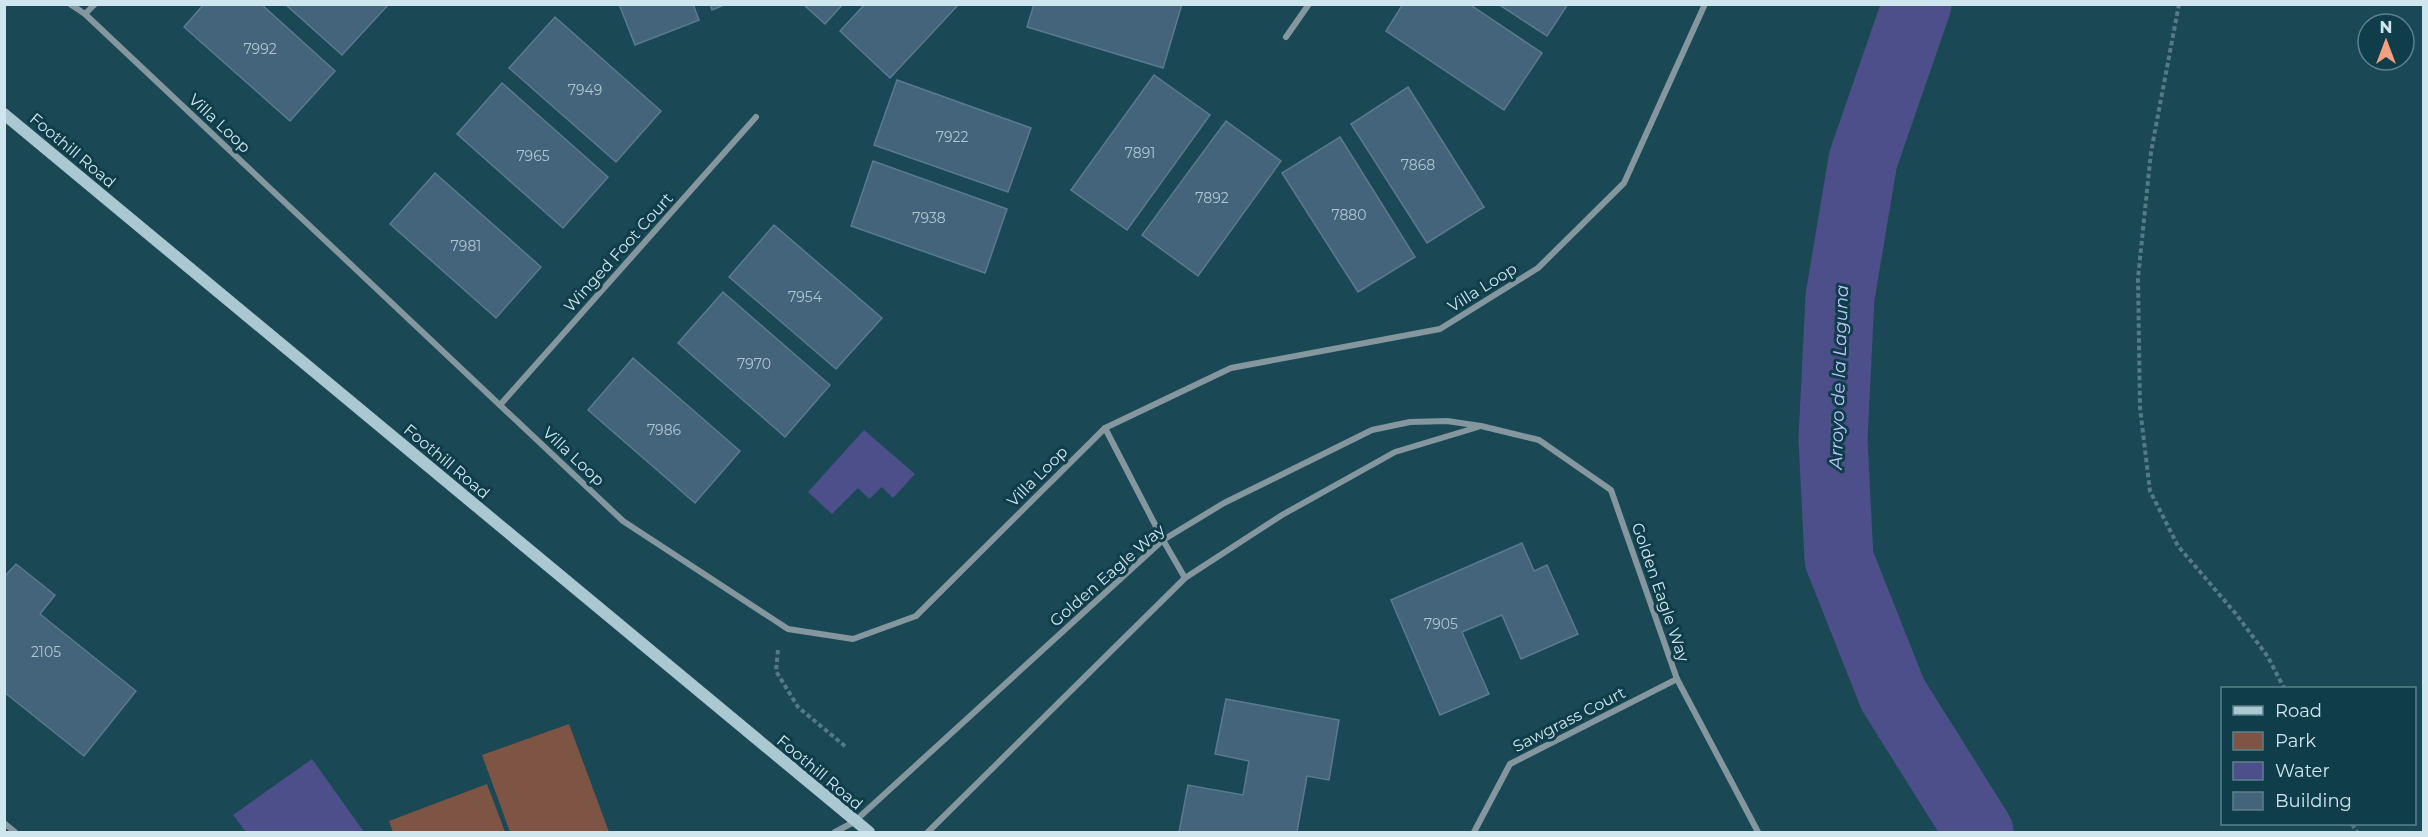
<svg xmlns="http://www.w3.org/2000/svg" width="2428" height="837" viewBox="0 0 2428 837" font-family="Montserrat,sans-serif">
  <rect width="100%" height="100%" fill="#1b4855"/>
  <g fill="#7e5445">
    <polygon points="569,724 609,832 510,832 482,755"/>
    <polygon points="487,784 505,832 393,832 389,821"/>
  </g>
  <g fill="#4d4f8b">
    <polygon points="864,430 915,474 893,498 882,487 869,499 858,488 832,514 808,492"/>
    <polygon points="312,759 364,832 246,832 233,815"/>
  </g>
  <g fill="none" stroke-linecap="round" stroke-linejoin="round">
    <polyline stroke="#4d4f8b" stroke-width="69" points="1917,4 1863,160 1840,297 1833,439 1839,559 1893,695 1979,832"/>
  </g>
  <g fill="#44647b" stroke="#597a92" stroke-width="1.5">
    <polygon points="204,4 261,4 335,71 290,121 184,27"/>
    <polygon points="285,4 388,4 388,5 342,55"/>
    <polygon points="619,4 693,4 699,20 635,45"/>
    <polygon points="710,4 726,4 712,10"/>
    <polygon points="803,4 843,4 825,24"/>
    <polygon points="865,4 959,4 890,78 840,31"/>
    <polygon points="1034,4 1182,4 1163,68 1027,27"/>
    <polygon points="1403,4 1469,4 1542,53 1504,110 1386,31"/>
    <polygon points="1498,4 1568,4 1547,36"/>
    <polygon points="555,17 661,111 616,162 509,68"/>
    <polygon points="1154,75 1210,115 1127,230 1071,190"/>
    <polygon points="897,80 1031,128 1008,192 874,145"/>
    <polygon points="502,83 608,177 563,228 457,134"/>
    <polygon points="1408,87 1484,207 1427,243 1351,124"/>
    <polygon points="1226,121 1281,161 1198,276 1142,235"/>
    <polygon points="1340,137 1415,257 1358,292 1282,173"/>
    <polygon points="873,161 1007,209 985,273 851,226"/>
    <polygon points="435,173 541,267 496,318 390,224"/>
    <polygon points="774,225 882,318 836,369 729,277"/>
    <polygon points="723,292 830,385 785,437 678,343"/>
    <polygon points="633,358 740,451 695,503 588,410"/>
    <polygon points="1522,543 1534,571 1547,565 1578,634 1521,659 1502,615 1462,632 1489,694 1440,715 1391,600"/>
    <polygon points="16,564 55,595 40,614 136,691 84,756 4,692 4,577"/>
    <polygon points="1226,699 1339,720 1329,780 1307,776 1297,832 1179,832 1188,785 1243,795 1249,761 1215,754"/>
  </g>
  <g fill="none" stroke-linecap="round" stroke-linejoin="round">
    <g stroke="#547a85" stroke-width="4" stroke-dasharray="4.5 3" stroke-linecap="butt">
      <polyline points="2179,4 2151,152 2138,278 2140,408 2150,491 2178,546 2236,614 2268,657 2284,688"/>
      <polyline points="778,650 776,671 798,707 846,747"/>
      <polyline points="2352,824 2357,832"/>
    </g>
    <g stroke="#84979e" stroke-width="6">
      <polyline points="70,4 85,14 623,521 788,629 853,639 916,616 1105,428 1231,368 1440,329 1538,268 1624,183 1705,4"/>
      <polyline points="85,14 95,4"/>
      <polyline points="1286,37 1309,4"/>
      <polyline points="500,405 756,117"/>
      <polyline points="1105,428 1163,540 1185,578"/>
      <polyline points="4,823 15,832"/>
      <polyline points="835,832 854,822 1163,540 1224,503 1372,430 1410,422 1447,421 1481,426 1539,440 1611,490 1677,679 1758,832"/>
      <polyline points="928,832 1185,578 1282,515 1395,452 1478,427"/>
      <polyline points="1474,832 1510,764 1677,679"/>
    </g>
    <polyline stroke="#a9c8d2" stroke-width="12" points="4,114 869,832"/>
  </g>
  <g text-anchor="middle" stroke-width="6" stroke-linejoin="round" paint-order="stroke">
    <g font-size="14" fill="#adc6d1">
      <text x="260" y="54">7992</text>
      <text x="585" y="95">7949</text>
      <text x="952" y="142">7922</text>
      <text x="1140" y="158">7891</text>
      <text x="533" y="161">7965</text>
      <text x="1418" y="170">7868</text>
      <text x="1212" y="203">7892</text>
      <text x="1349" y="220">7880</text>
      <text x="929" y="223">7938</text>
      <text x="466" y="251">7981</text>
      <text x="805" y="302">7954</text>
      <text x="754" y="369">7970</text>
      <text x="664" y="435">7986</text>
      <text x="1441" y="629">7905</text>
      <text x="46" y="657">2105</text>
    </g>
    <g font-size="16" fill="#d0e6ee" stroke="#0f3d4a">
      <text transform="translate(220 123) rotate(43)" y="6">Villa Loop</text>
      <text transform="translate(73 150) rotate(40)" y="6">Foothill Road</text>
      <text transform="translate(618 252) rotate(-48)" y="6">Winged Foot Court</text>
      <text transform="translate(1482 287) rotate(-32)" y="6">Villa Loop</text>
      <text transform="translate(574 456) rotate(43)" y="6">Villa Loop</text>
      <text transform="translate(447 461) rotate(40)" y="6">Foothill Road</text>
      <text transform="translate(1037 476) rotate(-45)" y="6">Villa Loop</text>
      <text transform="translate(1107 575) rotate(-41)" y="6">Golden Eagle Way</text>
      <text transform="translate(1661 592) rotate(71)" y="6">Golden Eagle Way</text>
      <text transform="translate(1569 719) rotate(-27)" y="6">Sawgrass Court</text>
      <text transform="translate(820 772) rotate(40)" y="6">Foothill Road</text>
    </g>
    <g font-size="18" font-style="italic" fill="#c0c5fb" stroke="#0f3d4a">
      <text transform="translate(1839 377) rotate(-88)" y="6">Arroyo de la Laguna</text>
    </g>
  </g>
  <rect width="2428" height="837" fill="none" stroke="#d0e6ee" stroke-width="12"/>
  <rect x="2221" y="687" width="195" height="138" fill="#0f3d4a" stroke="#5c818c" stroke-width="1.5"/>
  <rect x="2233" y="706" width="30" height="9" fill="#a9c8d2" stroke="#5c818c" stroke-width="1.5"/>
  <text x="2275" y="717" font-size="18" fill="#d0e6ee">Road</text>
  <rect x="2233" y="732" width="30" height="18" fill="#7e5445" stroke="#5c818c" stroke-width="1.5"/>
  <text x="2275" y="747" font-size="18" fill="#d0e6ee">Park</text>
  <rect x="2233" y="762" width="30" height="18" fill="#4d4f8b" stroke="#5c818c" stroke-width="1.5"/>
  <text x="2275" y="777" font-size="18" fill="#d0e6ee">Water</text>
  <rect x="2233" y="792" width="30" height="18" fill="#44647b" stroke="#5c818c" stroke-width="1.5"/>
  <text x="2275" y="807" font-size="18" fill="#d0e6ee">Building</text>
  <g transform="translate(2386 42)"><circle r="28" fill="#0f3d4a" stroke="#5c818c" stroke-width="1.5"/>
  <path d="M0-4.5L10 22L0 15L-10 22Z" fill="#f3a082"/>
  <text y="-9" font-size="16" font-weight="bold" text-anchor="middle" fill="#d0e6ee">N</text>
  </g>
</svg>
